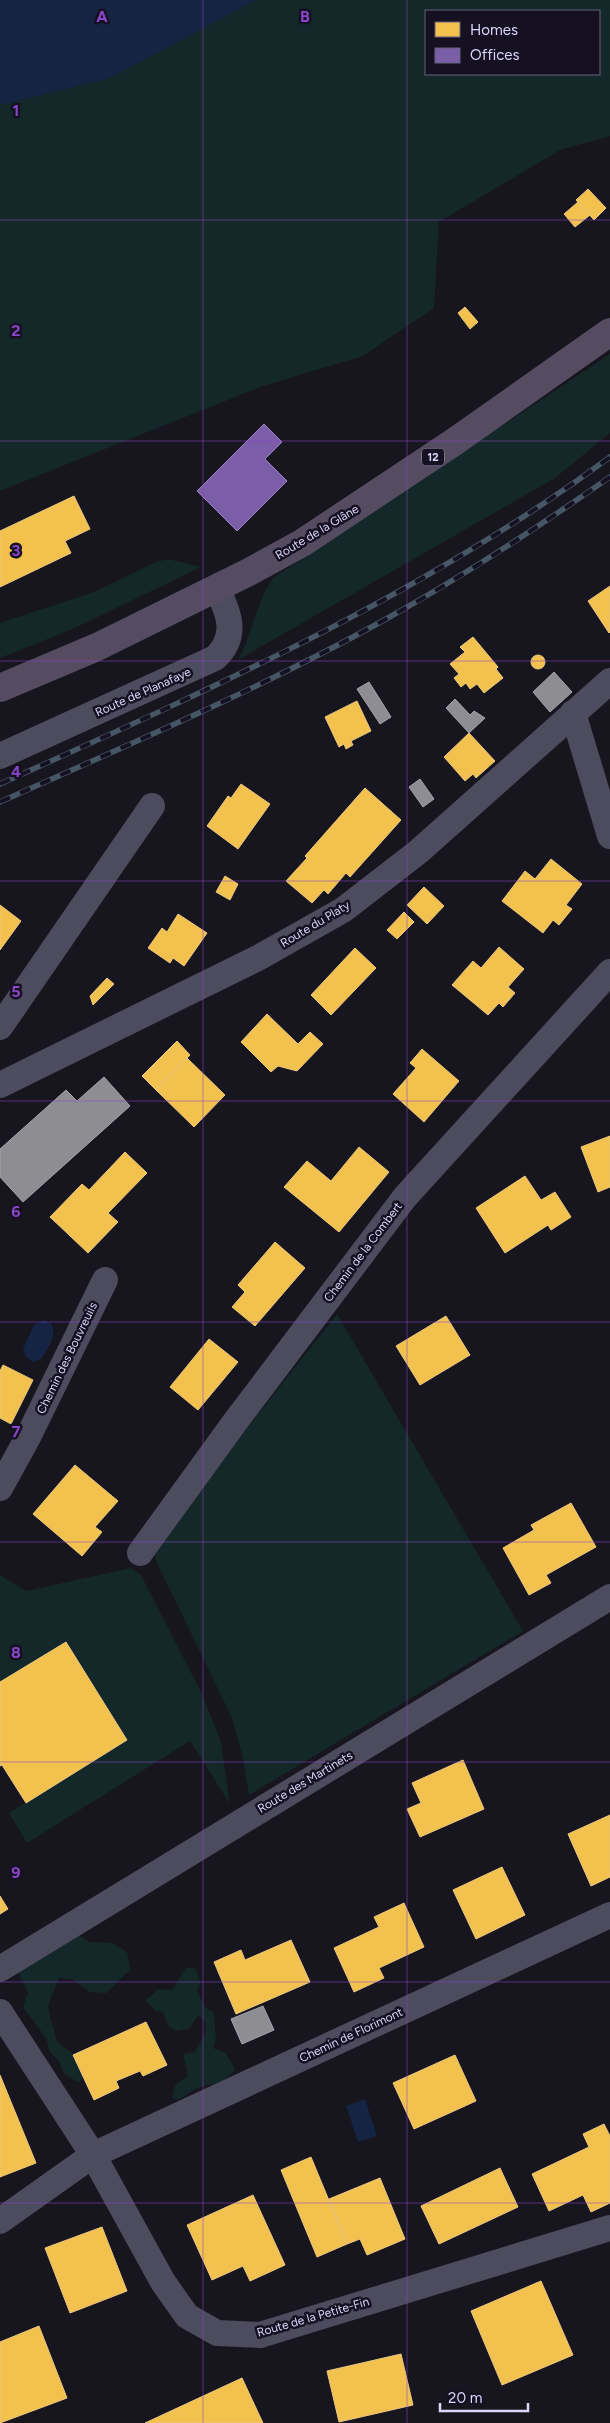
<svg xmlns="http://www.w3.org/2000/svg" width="610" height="2423" viewBox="0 0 610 2423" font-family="Figtree,sans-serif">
  <rect width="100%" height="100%" fill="#17151e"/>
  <g fill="#142829" fill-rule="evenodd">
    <path d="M256,0H610V136L560,150L439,222L434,308L363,356L263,386L0,491V105L110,78ZM426,11H599V74H426Z"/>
    <path d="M610,354V433L555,478L238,660C252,634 256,603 273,578Z"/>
    <polygon points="168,559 201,567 75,628 0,658 0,623 94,592 156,562"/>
    <polygon points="337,1314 523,1631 249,1795 242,1755 232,1718 156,1561 154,1546"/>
    <polygon points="131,1568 141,1575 203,1696 221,1742 230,1804 190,1741 27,1843 9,1813 127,1739 66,1642 0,1682 0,1575 26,1591"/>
    <polygon points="76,1934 89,1942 112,1943 127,1952 130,1970 106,1993 90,1992 73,1980 59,1978 48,2005 50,2016 57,2042 72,2053 84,2078 78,2082 64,2074 59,2061 50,2052 46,2038 23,2007 28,1993 19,1974 20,1967"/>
    <path d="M186,1968H195L201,1982L197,1991L205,2007L214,2013L216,2040L213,2048L226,2053L235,2070C220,2085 219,2082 200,2087C193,2089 186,2096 179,2099L172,2098L175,2085L188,2076L183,2054L195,2052L206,2031L205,2021L198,2015L189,2029L176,2031L169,2027L163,2012L156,2011L145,2000L159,1989L172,1990Z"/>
  </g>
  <g fill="#152443">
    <polygon points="0,0 256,0 110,78 0,105"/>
    <path d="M43,1320L51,1323C58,1334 48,1349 41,1359L33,1362L26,1357L23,1349L34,1325Z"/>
    <polygon points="365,2099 377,2136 358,2142 346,2106"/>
  </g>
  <g fill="#f2c14e" stroke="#ebc782">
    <polygon points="588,189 606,208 594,220 576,200"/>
    <polygon points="578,202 590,215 575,227 564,214"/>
    <polygon points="465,307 478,322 470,329 458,313"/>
    <polygon points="74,496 90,529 65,541 71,553 0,587 0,531"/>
    <polygon points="610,586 610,632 609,633 588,601"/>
    <polygon points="473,637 498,667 496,669 503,678 484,693 477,684 470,689 466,683 461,687 454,678 459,674 450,664 465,652 460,647"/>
    <circle cx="538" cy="662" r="7"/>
    <polygon points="357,701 371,731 351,741 353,745 346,749 344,744 339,747 325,717"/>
    <polygon points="469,733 495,761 476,778 473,774 465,781 444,757"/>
    <polygon points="241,784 270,804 238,849 207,826 228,796 231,798"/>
    <polygon points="365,788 401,820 350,877 346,873 328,894 324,890 312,903 286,881 307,858 305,856"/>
    <polygon points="551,859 582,884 566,905 572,909 559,925 553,920 543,933 502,901 525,871 535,879"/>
    <polygon points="225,876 238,884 230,900 216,892"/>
    <polygon points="424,887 444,906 427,924 407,905"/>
    <polygon points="0,905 21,921 0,950"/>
    <polygon points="404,912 414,922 397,939 387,930"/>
    <polygon points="178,914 207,933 184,966 173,958 170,963 148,948 162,928 167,932"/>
    <polygon points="499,947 524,969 508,987 515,993 503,1007 499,1003 488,1015 452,985 473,961 481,968"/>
    <polygon points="355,948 376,968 331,1015 311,995"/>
    <polygon points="107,978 114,984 93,1005 90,996"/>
    <polygon points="267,1014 298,1044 310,1032 323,1044 297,1071 278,1066 271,1072 241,1042"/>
    <polygon points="177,1041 190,1055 156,1090 142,1076"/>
    <polygon points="422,1049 459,1081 424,1122 393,1094 416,1068 410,1063"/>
    <polygon points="187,1058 225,1095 194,1127 156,1090"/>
    <polygon points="610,1136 610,1187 598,1192 581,1147"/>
    <polygon points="359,1147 389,1172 339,1232 284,1187 307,1161 331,1181"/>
    <polygon points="125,1152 147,1173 108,1213 118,1222 88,1253 50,1217 82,1184 89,1190"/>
    <polygon points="525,1176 541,1200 555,1192 571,1217 551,1230 548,1225 505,1253 476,1208"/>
    <polygon points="275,1242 305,1268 255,1326 232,1307 245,1292 238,1285"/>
    <polygon points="446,1316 470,1355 420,1385 396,1346"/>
    <polygon points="209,1339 238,1362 198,1410 170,1387"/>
    <polygon points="3,1365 33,1380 11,1424 0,1418 0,1371"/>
    <polygon points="75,1465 118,1501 95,1527 102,1532 82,1556 33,1514"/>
    <polygon points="571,1503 596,1547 546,1575 551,1583 529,1595 503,1548 534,1530 531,1525"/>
    <polygon points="66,1642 127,1740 26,1803 2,1765 0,1766 0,1682"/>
    <polygon points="463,1760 484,1809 420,1837 407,1809 421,1803 412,1783"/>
    <polygon points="610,1815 610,1877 591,1886 568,1834"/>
    <polygon points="502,1867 525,1915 476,1939 453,1890"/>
    <polygon points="0,1896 8,1909 0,1914"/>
    <polygon points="404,1903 424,1947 379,1968 384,1978 354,1992 334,1948 379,1927 374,1917"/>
    <polygon points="291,1940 310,1982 236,2014 214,1962 241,1950 245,1960"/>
    <polygon points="146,2022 167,2065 143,2076 140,2071 116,2081 119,2088 94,2100 73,2055"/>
    <polygon points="455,2055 476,2101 414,2129 393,2083"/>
    <polygon points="0,2075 36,2163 0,2177"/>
    <polygon points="604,2124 610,2136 610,2203 591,2212 583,2195 549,2211 532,2174 589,2147 583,2134"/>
    <polygon points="311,2157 347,2244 317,2257 281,2170"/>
    <polygon points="500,2168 518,2207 439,2244 421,2206"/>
    <polygon points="380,2178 405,2239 367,2255 360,2239 347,2244 329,2199"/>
    <polygon points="253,2195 285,2265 250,2281 243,2266 212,2280 187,2225"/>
    <polygon points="102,2227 127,2291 70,2313 45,2248"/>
    <polygon points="541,2281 573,2355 502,2385 471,2311"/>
    <polygon points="39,2326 67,2398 0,2423 0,2342"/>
    <polygon points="401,2354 413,2405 339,2422 327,2371"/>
    <polygon points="242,2378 263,2423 145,2423"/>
  </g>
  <polygon fill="#7b5ea7" stroke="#9882c0" points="264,424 282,442 265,459 287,481 237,531 197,491"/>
  <g fill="#8d8d92" stroke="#a5a3b1">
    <polygon points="554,672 572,692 550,712 533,692"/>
    <polygon points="369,682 391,717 380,724 357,689"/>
    <polygon points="455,699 470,715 474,711 485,718 469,733 446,708"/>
    <polygon points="420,779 434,799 423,807 409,787"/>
    <polygon points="104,1077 130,1106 23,1202 0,1177 0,1149 66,1090 77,1101"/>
    <polygon points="263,2006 274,2030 242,2044 231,2019"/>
  </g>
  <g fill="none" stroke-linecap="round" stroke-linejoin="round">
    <g stroke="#4d4b5e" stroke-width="26">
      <polyline points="573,713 610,836"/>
      <path d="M0,756L215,658C238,637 230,613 216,588"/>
      <polyline points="0,1027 152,806"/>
      <polyline points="0,1085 258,958 343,910 418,852 610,681"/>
      <polyline points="0,1488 28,1437 105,1280"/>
      <polyline points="140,1553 235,1422 405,1197 610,972"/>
      <polyline points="0,1969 610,1597"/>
      <polyline points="0,2012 93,2155 163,2282 187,2316 217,2333 260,2335 610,2228"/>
      <polyline points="0,2221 93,2155 610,1915"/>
    </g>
    <polyline stroke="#554c62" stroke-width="28" points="0,688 97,647 249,572 302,543 454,442 610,332"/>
    <defs>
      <g id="rail">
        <path d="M0,784C211,689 423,595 610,457"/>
        <path d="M0,802C130,744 262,688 386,619C464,576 537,528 610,477"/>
      </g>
    </defs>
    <use href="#rail" stroke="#475665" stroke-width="5.5"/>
    <use href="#rail" stroke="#151122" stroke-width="4" stroke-dasharray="11" stroke-linecap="butt"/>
  </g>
  <path fill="none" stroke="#8a46c8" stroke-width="1" stroke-opacity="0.55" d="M203,0V2423M407,0V2423M0,220H610M0,441H610M0,661H610M0,881H610M0,1101H610M0,1322H610M0,1542H610M0,1762H610M0,1982H610M0,2203H610"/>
  <g text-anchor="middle" stroke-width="5" stroke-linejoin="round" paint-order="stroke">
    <rect fill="#151122" stroke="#a09bb9" stroke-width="1" x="422" y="448.5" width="22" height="17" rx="4"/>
    <g font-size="11" font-weight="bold" fill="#dcd6fa">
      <text x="433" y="461">12</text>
    </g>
    <g font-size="12" fill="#dcd6fa" stroke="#151122">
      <text transform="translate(317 532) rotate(-31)" y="4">Route de la Glâne</text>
      <text transform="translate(143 692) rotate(-24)" y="4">Route de Planafaye</text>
      <text transform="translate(315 924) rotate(-31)" y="4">Route du Platy</text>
      <text transform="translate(363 1252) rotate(-53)" y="4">Chemin de la Combert</text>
      <text transform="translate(67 1358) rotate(-64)" y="4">Chemin des Bouvreuils</text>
      <text transform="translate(305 1782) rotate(-31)" y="4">Route des Martinets</text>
      <text transform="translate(351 2035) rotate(-25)" y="4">Chemin de Florimont</text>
      <text transform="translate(313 2317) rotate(-16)" y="4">Route de la Petite-Fin</text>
    </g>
  </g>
  <g font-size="16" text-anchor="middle" font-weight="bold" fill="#8a46c8" stroke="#151122" stroke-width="5" stroke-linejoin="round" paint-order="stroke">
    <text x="102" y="22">A</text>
    <text x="305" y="22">B</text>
    <text x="16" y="116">1</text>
    <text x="16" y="336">2</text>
    <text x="16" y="556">3</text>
    <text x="16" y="777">4</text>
    <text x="16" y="997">5</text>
    <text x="16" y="1217">6</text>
    <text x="16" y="1437">7</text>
    <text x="16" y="1658">8</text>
    <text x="16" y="1878">9</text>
  </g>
  <rect x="425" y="10" width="175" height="65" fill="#151122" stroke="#656078"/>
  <rect x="435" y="22" width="25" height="15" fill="#f2c14e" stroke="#656078"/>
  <text x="470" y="35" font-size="15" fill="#dcd6fa">Homes</text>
  <rect x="435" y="48" width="25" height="15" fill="#7b5ea7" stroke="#656078"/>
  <text x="470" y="60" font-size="15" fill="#dcd6fa">Offices</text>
  <path d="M440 2403v8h88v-8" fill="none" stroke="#dcd6fa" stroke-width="2.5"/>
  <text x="448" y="2403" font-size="15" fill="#dcd6fa" stroke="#151122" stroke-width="4" paint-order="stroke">20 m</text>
</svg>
